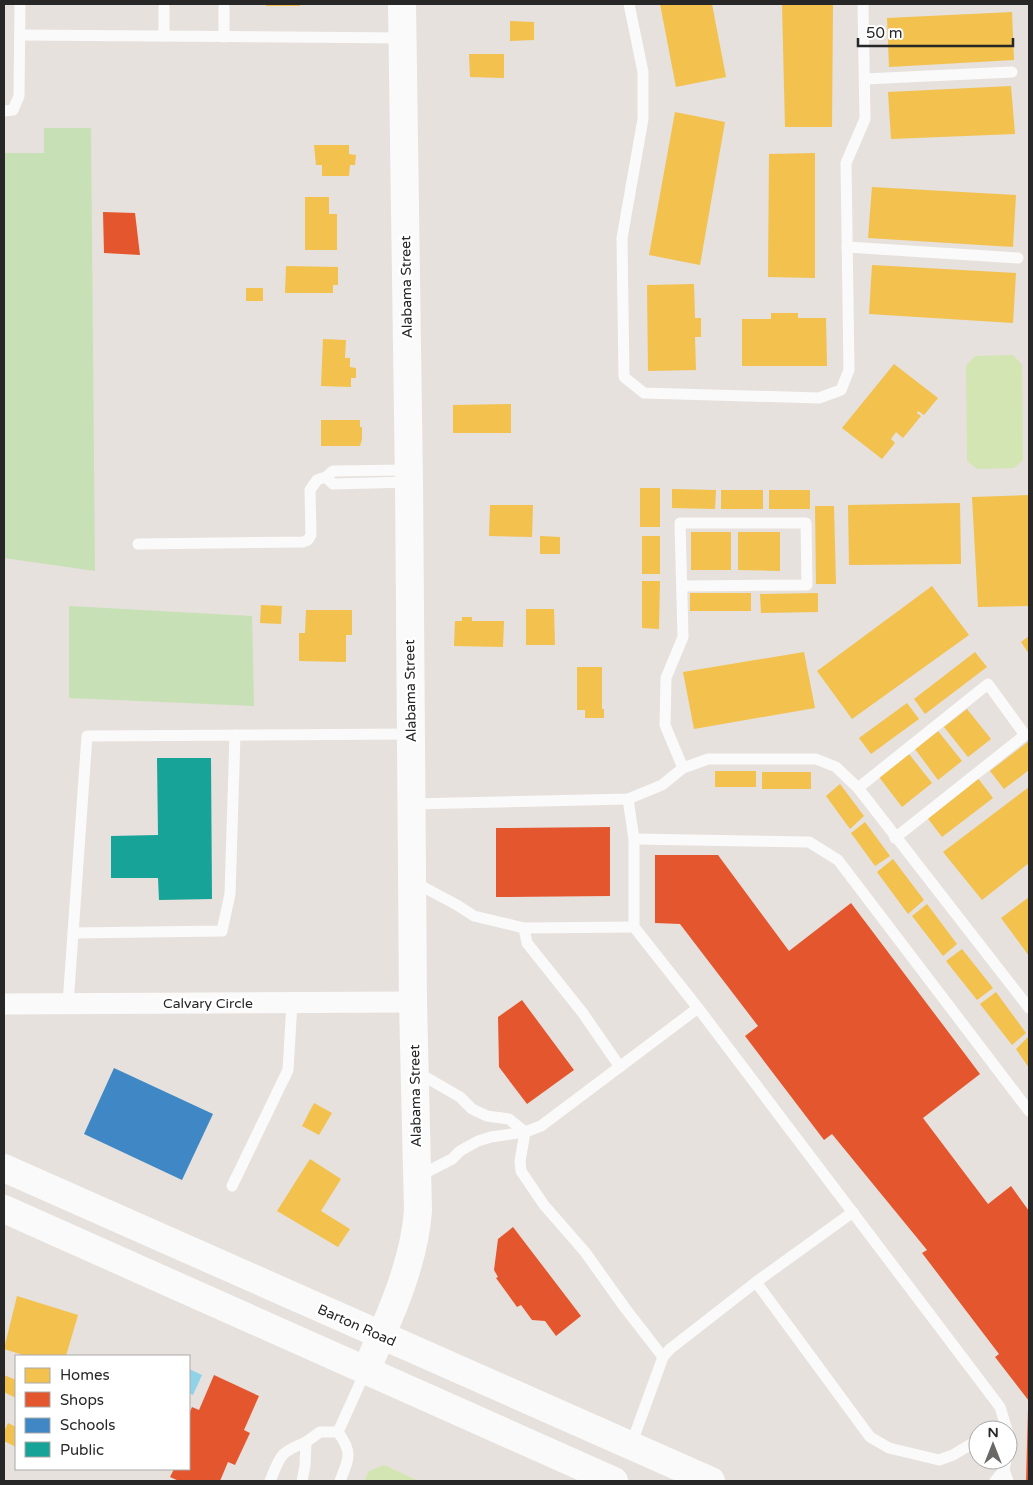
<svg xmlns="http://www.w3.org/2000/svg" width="1033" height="1485" viewBox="0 0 1033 1485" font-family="'Varela Round',sans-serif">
  <rect width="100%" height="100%" fill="#e6e1dc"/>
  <g fill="#c8e0b5">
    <polygon points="44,128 91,128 95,571 4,558 4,153 44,153"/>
    <polygon points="69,606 252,616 254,706 69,698"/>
  </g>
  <g fill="#d3e5b2">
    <polygon points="1013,355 1022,365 1023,460 1014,468 977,469 967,461 966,366 975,356"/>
    <polygon points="384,1465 419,1481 364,1481 369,1471"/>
  </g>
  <polygon fill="#90d2e7" points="189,1369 202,1375 193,1395 189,1393"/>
  <g fill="#f2c14e">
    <rect x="266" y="4" width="34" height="2"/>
    <polygon points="660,4 712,4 726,77 676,87"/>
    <polygon points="782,4 833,4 832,127 785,127"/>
    <polygon points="1012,12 1014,60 889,67 887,18"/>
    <polygon points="510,21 534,22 534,40 510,41"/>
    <polygon points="469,54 504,54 504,78 470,77"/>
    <polygon points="1011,86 1015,134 891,139 888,92"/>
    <polygon points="675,112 725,122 700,265 649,255"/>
    <polygon points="314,145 349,145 349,154 356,155 355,165 350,165 349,176 322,176 322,165 316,165"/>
    <polygon points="815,153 815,278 768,277 769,154"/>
    <polygon points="872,187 1016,195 1013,247 868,238"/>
    <polygon points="305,197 329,197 329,214 337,214 337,250 305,250"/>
    <polygon points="872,265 1016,273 1013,323 869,314"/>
    <polygon points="286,266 338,267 338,285 333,285 333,293 285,293"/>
    <polygon points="694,284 695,318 701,318 701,337 695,337 696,370 648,371 647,285"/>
    <rect x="246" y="288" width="17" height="13"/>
    <polygon points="771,313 798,313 798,318 826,318 827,366 742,366 742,319 771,319"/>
    <polygon points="323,339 346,340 345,358 350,358 350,367 356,368 356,378 351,378 351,387 321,386"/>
    <polygon points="894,364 938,398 924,415 918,411 917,413 921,416 903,438 896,432 891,439 895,443 882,459 842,428"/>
    <polygon points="511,404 511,433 453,433 453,405"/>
    <polygon points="321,420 360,420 360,427 362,427 362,439 360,446 321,446"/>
    <rect x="640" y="488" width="20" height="39"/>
    <polygon points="672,489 716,490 715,509 672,508"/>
    <rect x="721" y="490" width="42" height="19"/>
    <rect x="769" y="490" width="41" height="19"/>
    <polygon points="1029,495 1029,606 978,607 972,497"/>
    <polygon points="960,503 961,564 849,565 848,505"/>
    <polygon points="490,505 533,505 532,537 489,536"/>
    <polygon points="815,506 834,506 836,584 816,584"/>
    <rect x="691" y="532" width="40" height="38"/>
    <polygon points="738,532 780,532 780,571 738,570"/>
    <polygon points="540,536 560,537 560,554 540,554"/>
    <rect x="642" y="536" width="18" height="38"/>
    <polygon points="642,581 660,581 659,629 642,628"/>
    <polygon points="932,586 969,635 852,719 817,671"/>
    <rect x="690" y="593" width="61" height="18"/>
    <polygon points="818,593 818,612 761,613 760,594"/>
    <polygon points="261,605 282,606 281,624 260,623"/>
    <polygon points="526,609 554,609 555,645 526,645"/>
    <polygon points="306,610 352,610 352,635 346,635 346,662 299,661 299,633 305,633"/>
    <polygon points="462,617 472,617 472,621 504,621 503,647 454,646 455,621 462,621"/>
    <polygon points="1029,636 1029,654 1021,642"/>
    <polygon points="804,652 815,708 694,729 683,672"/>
    <polygon points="975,652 987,667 925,714 914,699"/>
    <polygon points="577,667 602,667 602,709 604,709 604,718 585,718 585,710 577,710"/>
    <polygon points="907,703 919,719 871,754 859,738"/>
    <polygon points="967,709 991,739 968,757 944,727"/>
    <polygon points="938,731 962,761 938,780 915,749"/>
    <polygon points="1029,741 1029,770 1004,789 990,771"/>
    <polygon points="909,754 932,783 902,807 879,777"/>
    <rect x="715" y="771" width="41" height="16"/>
    <rect x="762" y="772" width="49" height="17"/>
    <polygon points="977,777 993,798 942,837 926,816"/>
    <polygon points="840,784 864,816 850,829 826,796"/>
    <polygon points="1029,787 1029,863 982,900 943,852"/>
    <polygon points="865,822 890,856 875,866 851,833"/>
    <polygon points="893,859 924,900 908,914 877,872"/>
    <polygon points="1029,897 1029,956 1001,918"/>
    <polygon points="927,904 957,944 943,956 912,916"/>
    <polygon points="962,949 993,988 977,1000 946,961"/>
    <polygon points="996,992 1026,1033 1012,1045 980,1004"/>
    <polygon points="1029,1036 1029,1068 1016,1049"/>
    <polygon points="314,1103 332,1113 319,1135 302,1126"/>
    <polygon points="310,1159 341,1179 321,1211 350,1229 338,1247 277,1211"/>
    <polygon points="17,1296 78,1315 66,1356 26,1356 4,1349"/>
    <polygon points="4,1375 16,1380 16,1398 4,1392"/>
    <polygon points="8,1423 16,1427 16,1447 4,1441 4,1432"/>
  </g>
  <g fill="#e4572e">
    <polygon points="103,212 135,213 140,255 104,253"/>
    <polygon points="610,827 610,896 496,897 496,828"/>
    <polygon points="655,855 718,855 789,951 851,903 980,1074 923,1118 988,1204 1011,1186 1029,1211 1029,1401 995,1357 999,1354 922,1253 927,1250 832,1134 824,1140 745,1036 758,1026 680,924 655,923"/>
    <polygon points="522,1000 574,1070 527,1104 499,1067 498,1017"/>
    <polygon points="513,1227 581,1316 556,1336 545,1321 532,1320 521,1305 517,1307 496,1278 498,1277 494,1270 498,1239"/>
    <polygon points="214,1375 259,1396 244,1430 250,1433 235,1465 228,1462 220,1481 179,1481 170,1477 174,1469 189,1469 189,1414 192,1407 199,1410"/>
    <polygon points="1028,1409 1029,1409 1029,1481 1026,1481"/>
  </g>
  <polygon fill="#3f88c5" points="114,1068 213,1114 182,1180 84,1134"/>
  <polygon fill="#17a398" points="157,758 211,758 212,899 159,900 158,878 111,878 111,836 158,835"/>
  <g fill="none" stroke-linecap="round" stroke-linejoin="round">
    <g stroke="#fbfafa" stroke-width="11">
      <polyline points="164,4 164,36"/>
      <polyline points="224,4 224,37"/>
      <polyline points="629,4 643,72 643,119 622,238 624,377 644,393 819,398 841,390 849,370 846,163 865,119 863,4"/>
      <polyline points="20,35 403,38"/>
      <polyline points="865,79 1012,72"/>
      <polyline points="4,111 13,110 19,96 20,4"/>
      <polyline points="847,247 1018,258"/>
      <polyline points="408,470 333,471 326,477 333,484 409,482"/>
      <polyline points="138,544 303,542 308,540 311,535 310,490 317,480 326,477"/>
      <polyline points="682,586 807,585 806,523 680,523 683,637 666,678 665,725 683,768"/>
      <polyline points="858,788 988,684 1025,735 895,838"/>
      <polyline points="628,799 634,839 634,927 698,1008 1000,1407 1007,1430"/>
      <polyline points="412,804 628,799 662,785 683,768 708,759 816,759 836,767 858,788 1029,1008"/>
      <polyline points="634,839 809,842 838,860 1029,1111"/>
      <polyline points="414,882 457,905 474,916 524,928"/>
      <polyline points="73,933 222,931 230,894 235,735"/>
      <polyline points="68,1004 87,736 411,734"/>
      <polyline points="620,1067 582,1012 527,943 524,928 634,927"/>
      <polyline points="415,1071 460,1097 472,1109 487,1116 509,1119 525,1132"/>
      <polyline points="525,1132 520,1161 521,1171 544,1205 585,1252 625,1308 663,1357 631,1445"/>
      <polyline points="419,1176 452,1159 460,1151 478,1141 491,1137 525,1132 541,1126 698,1008"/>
      <polyline points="232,1186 288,1070 292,1003"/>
      <polyline points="756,1282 870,1437 889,1448 939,1460 953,1455 978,1440"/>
      <polyline points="663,1357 670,1349 756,1282 853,1212"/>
      <polyline points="338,1432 366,1370"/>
      <path d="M338,1432C353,1453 349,1458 340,1481"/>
      <polyline points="1006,1460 1004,1470 1008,1481"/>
      <path d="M270,1481C281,1455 279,1453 306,1442"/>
      <polyline points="302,1481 305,1466 306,1442 320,1432 338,1432"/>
      <polyline points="995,1481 1004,1470"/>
    </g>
    <polyline stroke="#fbfafa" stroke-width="21" points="4,1004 413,1002"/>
    <g stroke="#fbfafa" stroke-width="28">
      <polyline points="4,1168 711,1481"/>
      <polyline points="4,1209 614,1481"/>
      <path d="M366,1370C388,1321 414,1265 418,1211L413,1002L409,482L402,4"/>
    </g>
  </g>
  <g text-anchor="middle" stroke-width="5" stroke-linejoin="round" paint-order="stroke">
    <g font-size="14" fill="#272727" stroke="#fff">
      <text transform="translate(406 287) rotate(-91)" y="5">Alabama Street</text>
      <text transform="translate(410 691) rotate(-91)" y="5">Alabama Street</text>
      <text x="208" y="1008">Calvary Circle</text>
      <text transform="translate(415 1096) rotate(-91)" y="5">Alabama Street</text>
      <text transform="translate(357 1325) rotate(24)" y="5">Barton Road</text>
    </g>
  </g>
  <rect width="1033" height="1485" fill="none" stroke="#272727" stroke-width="10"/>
  <rect x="15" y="1355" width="175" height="115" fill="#ffffff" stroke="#a9a9a9"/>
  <rect x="25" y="1368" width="25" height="15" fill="#f2c14e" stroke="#a9a9a9"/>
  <text x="60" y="1380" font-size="15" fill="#272727">Homes</text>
  <rect x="25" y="1392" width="25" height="15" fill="#e4572e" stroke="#a9a9a9"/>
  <text x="60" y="1405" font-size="15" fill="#272727">Shops</text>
  <rect x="25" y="1418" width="25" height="15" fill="#3f88c5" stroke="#a9a9a9"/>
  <text x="60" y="1430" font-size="15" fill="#272727">Schools</text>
  <rect x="25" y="1442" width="25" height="15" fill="#17a398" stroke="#a9a9a9"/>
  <text x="60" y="1455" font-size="15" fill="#272727">Public</text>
  <g transform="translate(993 1445)"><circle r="24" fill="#ffffff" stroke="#a9a9a9"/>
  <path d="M0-4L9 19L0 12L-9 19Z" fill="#6a6866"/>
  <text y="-8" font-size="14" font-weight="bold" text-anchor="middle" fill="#272727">N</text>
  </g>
  <path d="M858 38v8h155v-8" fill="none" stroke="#272727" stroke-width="2.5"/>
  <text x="866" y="38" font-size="15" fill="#272727" stroke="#ffffff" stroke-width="4" paint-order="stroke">50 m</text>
</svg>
